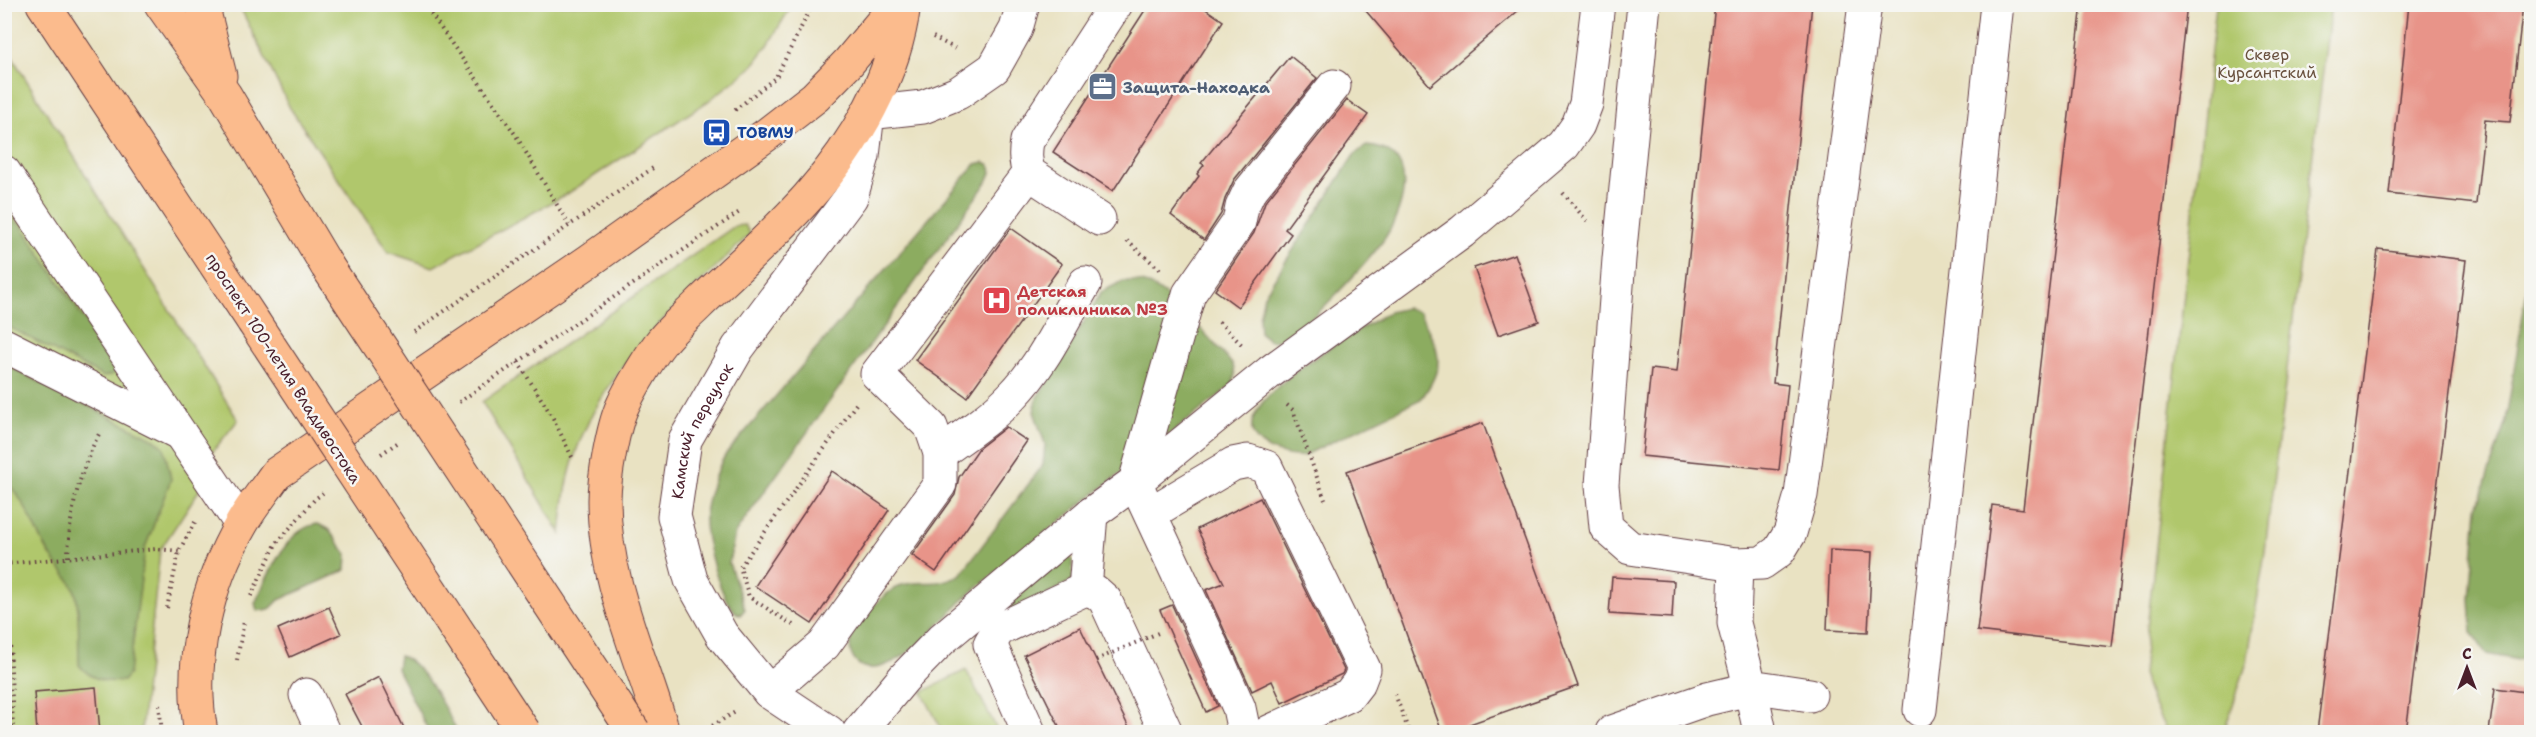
<svg xmlns="http://www.w3.org/2000/svg" width="2536" height="737" viewBox="0 0 2536 737" font-family="'Shantell Sans',sans-serif">
  <rect width="100%" height="100%" fill="#f6f6f2"/>
  <filter id="ink" filterUnits="userSpaceOnUse"><feTurbulence type="fractalNoise" baseFrequency=".0167" numOctaves="2"/><feDisplacementMap in="SourceGraphic" scale="12" xChannelSelector="R" yChannelSelector="G"/><feConvolveMatrix kernelMatrix="1 2 1 2 8 2 1 2 1" color-interpolation-filters="sRGB"/></filter>
  <filter id="wash" filterUnits="userSpaceOnUse"><feTurbulence type="fractalNoise" baseFrequency=".008" numOctaves="4" result="noise"/><feDisplacementMap in="SourceGraphic" scale="24" xChannelSelector="R" yChannelSelector="G"/><feGaussianBlur stdDeviation="1.35" result="paint"/><feColorMatrix in="noise" values="0 0 0 0 0 0 0 0 0 0 0 0 0 0 0 0 0 1.4 0 .05"/><feComposite in="paint" operator="in"/></filter>
  <g filter="url(#wash)">
    <rect width="100%" height="100%" fill="#e9e2c2"/>
    <g fill="#b0c76c" stroke="#7d734c" stroke-width="1.5">
      <polygon points="239,5 792,5 768,45 751,68 707,102 567,194 433,267 388,252 290,108"/>
      <polygon points="2216,5 2331,5 2264,559 2247,662 2224,732 2167,732 2152,702 2142,674"/>
      <polygon points="4,44 238,420 194,475 200,489 160,550 141,732 5,732"/>
      <path d="M745,225L750,234C679,304 590,377 568,480C564,498 563,516 561,534L482,402L735,226Z"/>
      <polygon points="966,670 998,731 994,732 943,732 922,692"/>
    </g>
    <g fill="#8cac60" stroke="#6b6646" stroke-width="1.5">
      <path d="M1366,146C1420,149 1406,206 1385,238C1370,260 1307,329 1284,339C1280,341 1275,340 1270,341L1260,333L1259,318L1264,295L1354,155Z"/>
      <path d="M984,162L990,165L991,173L987,182L735,533L729,563L745,609L740,615C721,607 703,536 705,516C706,498 717,468 726,454L976,164Z"/>
      <polygon points="13,220 21,225 114,364 114,374 104,377 9,327 5,319 5,223"/>
      <polygon points="2531,265 2532,651 2518,660 2486,654 2472,632 2470,599 2477,508 2506,420"/>
      <path d="M1123,281C1129,281 1135,281 1141,282C1170,289 1213,343 1233,365L1235,375L1232,385C1146,454 1058,521 973,591C944,615 920,653 883,666C860,674 845,658 852,635C857,620 887,590 902,585C914,582 927,583 938,582C946,581 953,578 960,575L1043,465L1045,444L1034,412L1037,397L1056,370L1101,292Z"/>
      <path d="M1406,308L1419,312C1438,349 1449,362 1421,399L1303,456C1289,457 1267,452 1257,440C1223,403 1363,328 1389,312Z"/>
      <path d="M5,365L154,439L164,447L171,479L145,548L129,674L123,681C106,683 90,679 79,665C78,643 80,617 76,595C72,578 59,570 51,556C35,532 27,501 5,481Z"/>
      <path d="M318,524L328,529L347,554L346,570L279,600L270,609L257,611L255,603C268,577 286,527 318,524Z"/>
      <polygon points="1066,554 1072,559 1073,580 1004,620 993,608"/>
      <path d="M399,656C423,661 446,712 458,732H429L397,669Z"/>
    </g>
    <g id="blocks">
      <g fill="#e89489">
        <polygon points="1149,4 1198,4 1223,21 1113,191 1053,152"/>
        <polygon points="1360,4 1526,4 1430,86"/>
        <polygon points="1715,4 1812,4 1773,383 1788,385 1779,470 1642,456 1651,369 1677,372"/>
        <polygon points="2082,4 2187,4 2112,647 1977,631 1992,505 2023,509"/>
        <polygon points="2409,4 2523,4 2510,122 2485,120 2476,204 2389,194"/>
        <polygon points="1290,56 1317,78 1234,180 1225,199 1221,214 1204,240 1171,215 1199,176 1197,174 1204,165 1201,163"/>
        <polygon points="1347,100 1368,115 1285,229 1291,234 1238,307 1215,290 1254,233 1265,202"/>
        <polygon points="1011,228 1062,264 967,397 915,360"/>
        <polygon points="2378,249 2466,260 2406,732 2317,732"/>
        <polygon points="1515,254 1539,321 1498,335 1474,268"/>
        <polygon points="1483,423 1578,686 1447,732 1442,732 1347,471"/>
        <polygon points="1006,427 1027,441 936,572 912,555 955,495 959,477 979,448"/>
        <polygon points="832,471 889,510 812,624 755,586"/>
        <polygon points="1260,498 1344,670 1342,674 1282,703 1272,681 1252,691 1206,590 1224,583 1197,529"/>
        <polygon points="1830,550 1872,552 1868,632 1827,630"/>
        <polygon points="1612,577 1674,581 1672,618 1609,614"/>
        <polygon points="1172,605 1218,706 1206,712 1160,610"/>
        <polygon points="329,607 341,634 290,657 278,629"/>
        <polygon points="1080,627 1096,660 1131,732 1062,732 1024,655"/>
        <polygon points="379,677 406,732 365,732 345,694"/>
        <polygon points="96,687 100,732 37,732 34,692"/>
        <polygon points="2495,688 2532,693 2532,732 2489,732"/>
      </g>
    </g>
  </g>
  <g filter="url(#ink)">
    <use href="#blocks" fill-opacity="0" stroke="#623c42" stroke-width="1.5"/>
    <g fill="none" stroke-linecap="round" stroke-linejoin="round">
      <defs>
        <g id="minor">
          <polyline points="1644,4 1619,259 1602,485 1606,527 1630,548 1736,564 1762,563 1779,551 1790,533 1801,495 1865,4"/>
          <polyline points="4,172 241,524"/>
          <path d="M1099,219L1029,173C1025,161 1025,153 1027,141L1116,4"/>
          <polyline points="4,345 177,432"/>
          <path d="M940,453C965,435 991,418 1012,396C1043,365 1063,320 1085,283"/>
          <polyline points="1151,513 1233,464 1248,461 1266,467 1364,669 1359,682 1349,695 1269,732"/>
          <polyline points="1736,564 1734,623 1750,686 1810,695"/>
          <polyline points="1085,589 1091,514"/>
          <polyline points="769,692 824,645 940,484 940,453 931,427 877,374 1029,173"/>
          <polyline points="306,695 323,732"/>
          <polyline points="1920,710 1997,4"/>
          <path id="s1" d="M829,732L769,692L722,635L691,580L674,516L685,440L738,348L851,197L863,156L868,113L923,107L958,93L994,68L1016,29L1023,4"/>
          <polyline points="859,732 904,678 942,639 1091,514 1135,482 1189,294 1239,222 1242,207 1249,192 1334,86"/>
          <polyline points="1029,732 990,644 998,630 1085,589 1096,592 1105,600 1166,732"/>
          <polyline points="1244,732 1239,708 1218,660 1135,482 1270,372 1462,232 1564,145 1578,125 1586,104 1598,4"/>
          <polyline points="1612,732 1707,699 1745,690 1750,686 1760,732"/>
        </g>
        <path id="major" d="M201,732C188,662 206,585 242,523C252,506 265,490 276,474L589,261L766,135L815,97L848,63L888,15L893,4"/>
        <g id="highway">
          <polyline points="43,4 253,321"/>
          <polyline points="161,4 225,95 327,266"/>
          <polyline points="202,4 220,76"/>
          <path d="M663,732C641,656 604,581 604,500C604,478 613,427 622,407C629,391 651,354 662,341C672,328 686,317 698,305C734,270 774,235 808,197C855,144 895,76 904,4"/>
        </g>
      </defs>
      <use href="#minor" stroke="#623c42" stroke-width="35"/>
      <use href="#major" stroke="#623c42" stroke-width="35"/>
      <use href="#highway" stroke="#623c42" stroke-width="35"/>
      <g stroke="#623c42" stroke-width="4" stroke-dasharray="1.5 4.5" stroke-linecap="butt">
        <polyline points="424,4 515,134 569,225"/>
        <polyline points="933,37 958,50"/>
        <polyline points="735,110 776,77 813,4"/>
        <polyline points="1563,193 1587,221"/>
        <polyline points="1127,241 1162,271"/>
        <polyline points="1219,322 1243,346"/>
        <polyline points="414,332 653,168"/>
        <polyline points="518,362 552,416 572,457"/>
        <polyline points="459,402 741,211"/>
        <polyline points="1287,405 1293,410 1325,500"/>
        <polyline points="381,454 400,441"/>
        <path d="M68,557C69,514 79,472 99,434"/>
        <polyline points="4,564 156,549 179,551"/>
        <polyline points="4,575 9,609 13,732"/>
        <polyline points="251,596 276,544 315,499 323,493"/>
        <polyline points="167,608 179,551 195,522"/>
        <polyline points="793,625 749,597 740,567 856,404"/>
        <polyline points="237,660 244,621"/>
        <polyline points="1395,694 1409,732"/>
        <polyline points="159,705 162,732"/>
        <polyline points="702,732 737,711"/>
      </g>
      <use href="#minor" stroke="#fff" stroke-width="33"/>
      <use href="#major" stroke="#fbbb8d" stroke-width="33"/>
      <use href="#highway" stroke="#fbbb8d" stroke-width="33"/>
      <defs>
        <g id="highway-bridge">
          <polyline points="327,266 634,732"/>
          <polyline points="253,321 524,732"/>
        </g>
      </defs>
      <use href="#highway-bridge" stroke="#623c42" stroke-width="35" stroke-linecap="butt"/>
      <polyline stroke="#623c42" stroke-width="4" stroke-dasharray="1.5 4.5" stroke-linecap="butt" points="1096,660 1158,633"/>
      <use href="#highway-bridge" stroke="#fbbb8d" stroke-width="33"/>
    </g>
  </g>
  <defs>
    <symbol id="office-square" viewBox="-11 -11 22 22"><rect x="-9" y="-9" width="18" height="18" rx="4" fill="#5c6f8a" stroke="#f6f6f2"/><path d="M-6-3h4V-5.5h4V-3h4V5H-6ZM-1-4.5V-3h2v-1.5ZM-6 0V1H6V0Z" fill="#fff"/></symbol>
    <symbol id="bus-square" viewBox="-11 -11 22 22"><rect x="-9" y="-9" width="18" height="18" rx="4" fill="#1a4fb4" stroke="#f6f6f2"/><path d="M-5-6H5V4H4V6H2V4H-2V6H-4V4H-5ZM-3.5-4V0h7V-4ZM-3.5 1.2v1.5H-2V1.2ZM2 1.2v1.5H3.5V1.2Z" fill="#fff"/></symbol>
    <symbol id="hospital-square" viewBox="-11 -11 22 22"><rect x="-9" y="-9" width="18" height="18" rx="4" fill="#e0444e" stroke="#f6f6f2"/><path d="M-5-5h3v3.5h4V-5h3V5h-3V1.5h-4V5h-3Z" fill="#fff"/></symbol>
  </defs>
  <g fill-rule="evenodd">
    <use href="#office-square" x="1086" y="70" width="33" height="33"/>
    <use href="#bus-square" x="700" y="116" width="33" height="33"/>
    <use href="#hospital-square" x="980" y="284" width="33" height="33"/>
  </g>
  <g text-anchor="middle" stroke-width="5" stroke-linejoin="round" paint-order="stroke">
    <g font-size="16" fill="#69513e" stroke="#f6f6f2">
      <text x="2267" y="60">Сквер<tspan x="2267" dy="18">Курсантский</tspan></text>
    </g>
    <g font-size="16" font-weight="bold" fill="#4e5e75" stroke="#f6f6f2" text-anchor="start">
      <text x="1123" y="93">Защита-Находка</text>
    </g>
    <g font-size="16" font-weight="bold" fill="#164399" stroke="#f6f6f2" text-anchor="start">
      <text x="737" y="138">ТОВМУ</text>
    </g>
    <g font-size="16" font-weight="bold" fill="#be3a42" stroke="#f6f6f2" text-anchor="start">
      <text x="1017" y="297">Детская<tspan x="1017" dy="18">поликлиника №3</tspan></text>
    </g>
    <g font-size="16" fill="#4a1f2b" stroke="#f6f6f2">
      <text transform="translate(284 368) rotate(57)" y="6">проспект 100-летия Владивостока</text>
      <text dy="6" stroke="none"><textPath href="#s1" startOffset="366">Камский переулок</textPath></text>
    </g>
  </g>
  <rect width="2536" height="737" fill="none" stroke="#f6f6f2" stroke-width="24"/>
  <g transform="translate(2467 668)" stroke="#f6f6f2" stroke-width="4.5" paint-order="stroke">
  <path d="M0-4.5L10 22L0 15L-10 22Z" fill="#4a1f2b"/>
  <text y="-9" font-size="16" font-weight="bold" text-anchor="middle" fill="#4a1f2b">С</text>
  </g>
</svg>
